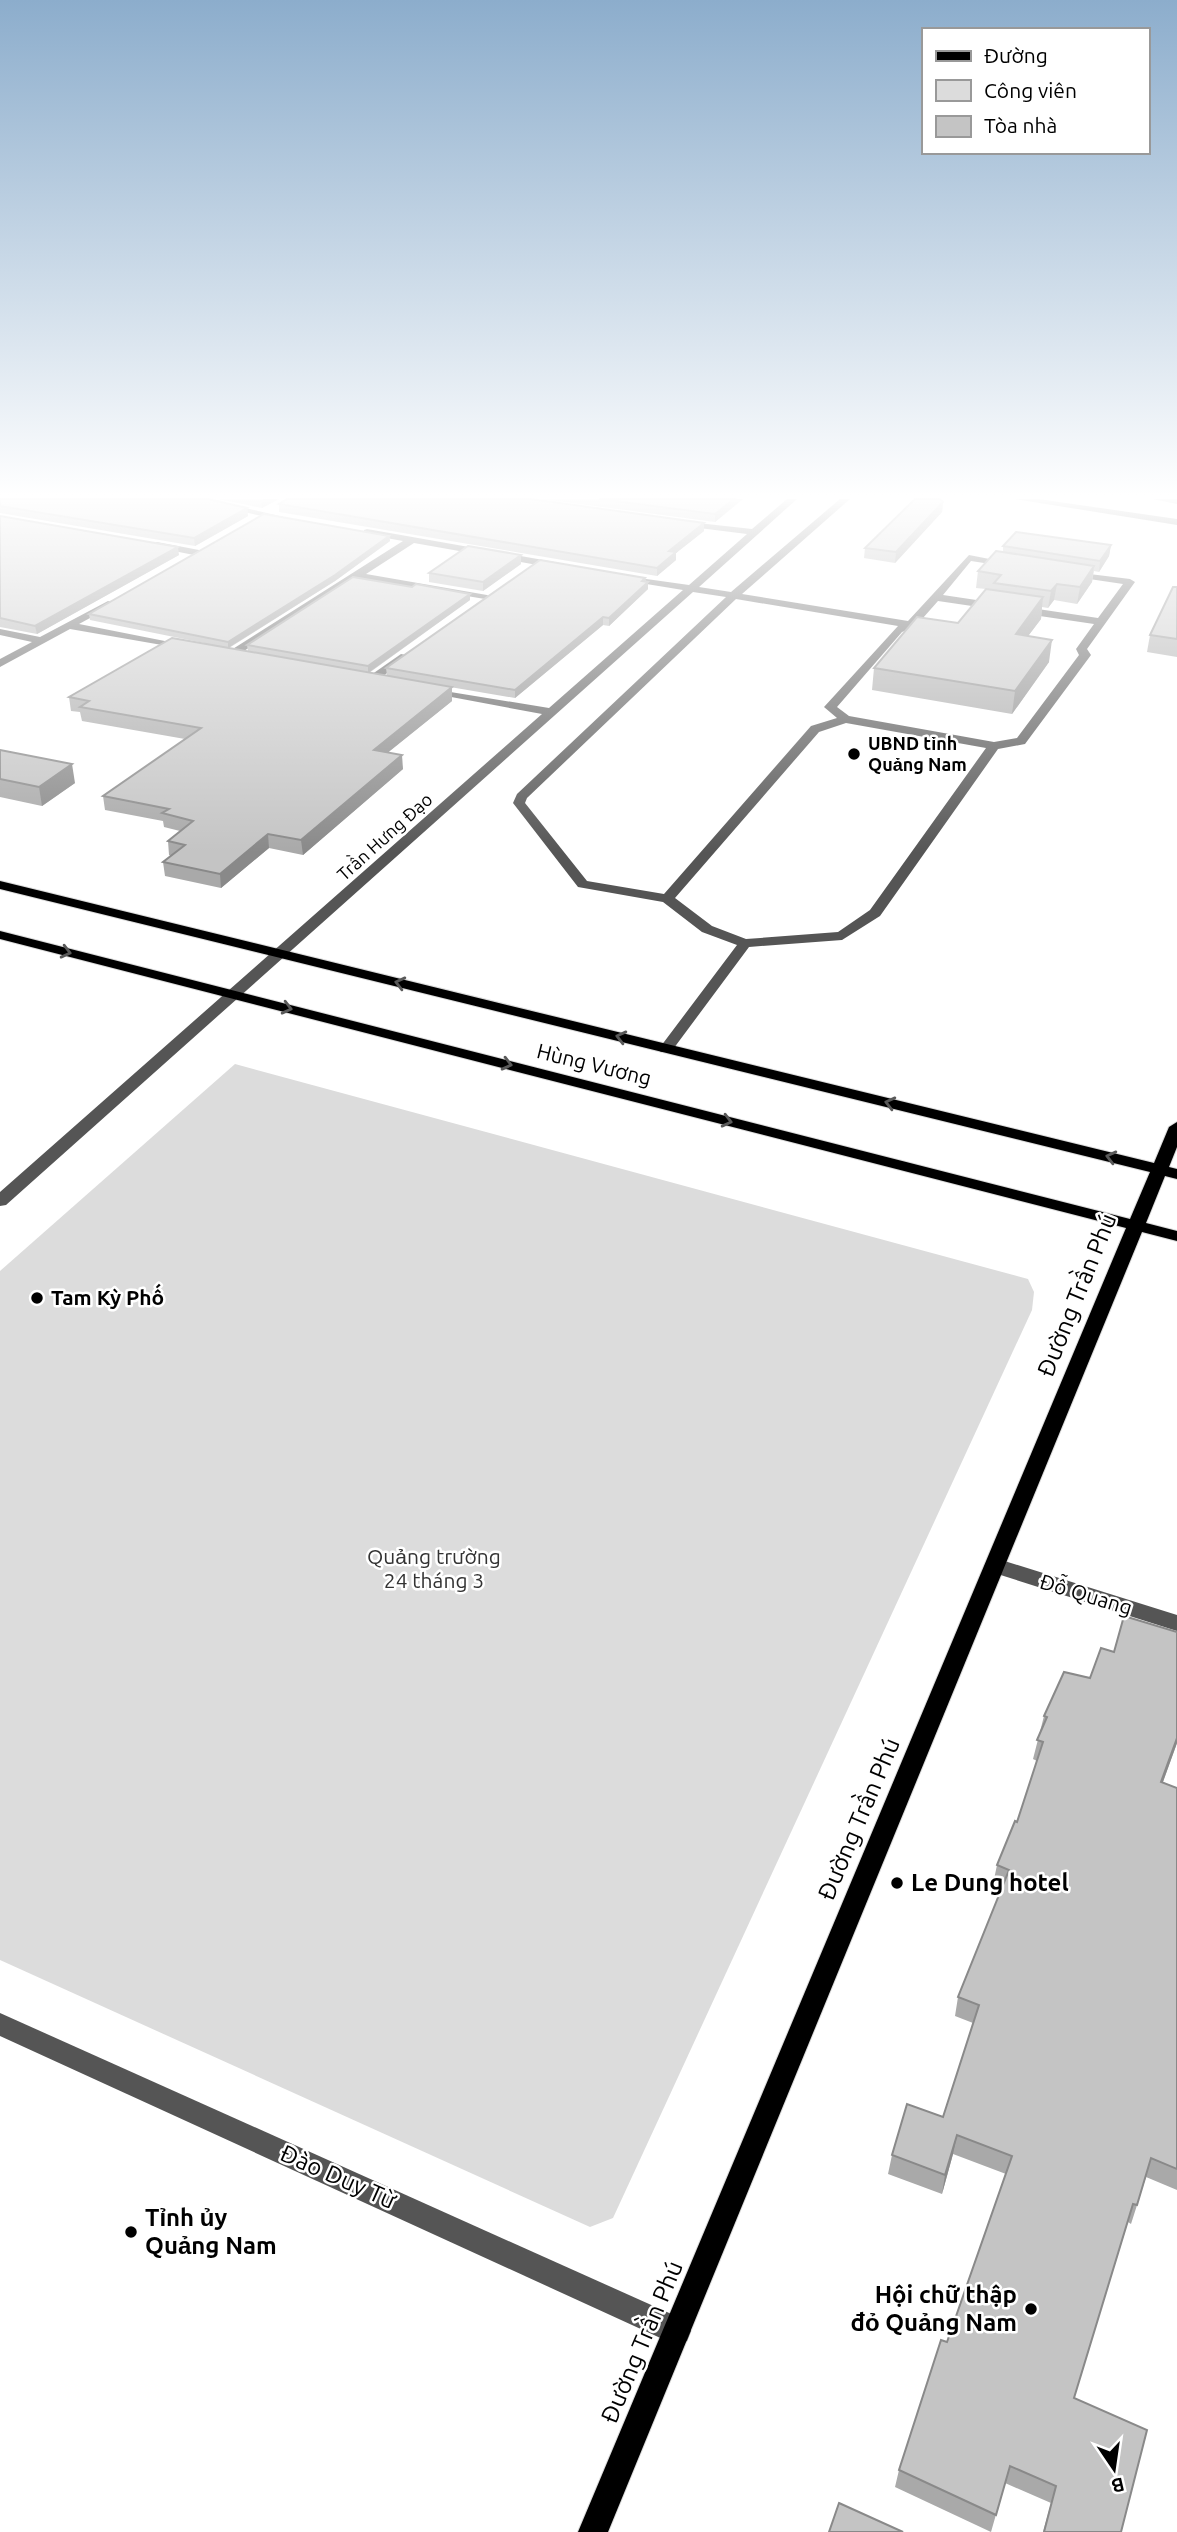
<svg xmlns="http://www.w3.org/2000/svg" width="1177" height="2532" viewBox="0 0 1177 2532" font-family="Ubuntu,sans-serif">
  <rect width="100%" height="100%" fill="#fff"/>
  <polygon fill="#dcdcdc" points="235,1064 1028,1279 1034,1292 1032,1310 613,2218 590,2227 0,1960 0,1271"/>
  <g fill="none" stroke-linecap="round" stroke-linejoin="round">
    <defs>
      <polygon id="major" points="0,881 1154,1163 1169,1127 1177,1122 1177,1147 1169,1167 1177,1169 1177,1179 1165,1176 1146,1223 1177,1231 1177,1241 1142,1232 608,2532 578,2532 1126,1228 0,939 0,931 1130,1219 1150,1172 0,889"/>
    </defs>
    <use href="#major" stroke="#dbdbdb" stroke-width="2"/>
    <g fill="#555" fill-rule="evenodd">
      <polygon points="190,499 207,499 292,519 287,522"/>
      <path d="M787,499H797L699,587L731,592L840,499H850L742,594L908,621L969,555L1015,564L1010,567L971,561L943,595L1098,618L1123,584L1069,576L1065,575V571L1130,579L1135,582L1087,649L1091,655L1025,744L998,749L880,916L842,940L749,947L671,1052H661L658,1049L661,1046L737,945L702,932L663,902L578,887L513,803L517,794L726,597L693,592L6,1205L0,1206V1192L542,714L430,693L424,690L426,688L549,708L683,590L622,580L617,577L618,575L689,585L747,534L683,526L680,525V521L752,529ZM736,599L898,626L824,707L837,718L811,726L664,894L587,881L525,803L527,798ZM938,601L1094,624L1076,649L1079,655L1017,738L994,742L849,716L837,707L902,632L915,627ZM846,723L986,748L870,910L838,932L746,939L712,926L675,898L819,732Z"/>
      <polygon points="1015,499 1038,499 1177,519 1177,525"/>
      <polygon points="1153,499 1177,499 1177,504"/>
      <polygon points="367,529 560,563 565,566 560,569 414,543 366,574 487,595 492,598 491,600 358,578 236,656 228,656 228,652 403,541 364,534 364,530"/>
      <polygon points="157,542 199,550 204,553 199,556 154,547 154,543"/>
      <polygon points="108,601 112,602 112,606 79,624 190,646 185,649 70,629 0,667 0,659 32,642 0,635 0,629 40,637"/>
      <polygon points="401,654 411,656 376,681 368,681 368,677"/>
      <polygon points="995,1558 1177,1615 1177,1631 988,1571 985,1566 988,1561"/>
      <polygon points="0,2013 687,2321 691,2331 687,2341 677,2345 667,2341 0,2036"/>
    </g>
    <use href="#major" fill="#000" fill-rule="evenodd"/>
  </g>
  <g fill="#a9a9a9">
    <polygon points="0,499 247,508 248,516 195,546 0,513"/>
    <polygon points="218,499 279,499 262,508"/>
    <polygon points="542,499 743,499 715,522"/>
    <polygon points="943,502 942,512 895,563 864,558 865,548"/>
    <polygon points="279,504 704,523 704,531 676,553 676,560 657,576 279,512"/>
    <polygon points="0,516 179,555 37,634 0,627"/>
    <polygon points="389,536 390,541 335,581 229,648 248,651 247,645 470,600 369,673 387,676 386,668 645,578 648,589 609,626 603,625 515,698 450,687 452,701 388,752 403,769 303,855 269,848 221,888 165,876 163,862 171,856 169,855 168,841 180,831 164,827 163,821 105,810 103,796 185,739 82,721 80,712 71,711 69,697 204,643 90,620 89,614"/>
    <polygon points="1111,545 1109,556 1099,572 1094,571 1092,582 1077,604 1054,600 1048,608 1042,607 1041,619 1028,636 1049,662 1012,714 872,690 874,668 958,623 986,589 976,588 978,571 1003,552 1003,546"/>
    <polygon points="521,555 521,564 483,591 429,582 429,573"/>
    <polygon points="1177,587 1177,657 1147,652 1150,635"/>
    <polygon points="0,750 75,783 42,806 0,797"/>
    <polygon points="1177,1632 1177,1743 1163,1782 1177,1788 1177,2190 1146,2177 1131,2224 1128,2222 1074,2398 1121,2532 1043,2532 1051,2503 1005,2483 991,2532 895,2487 899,2470 947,2342 1006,2174 953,2154 942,2194 888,2174 892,2155 943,2117 973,2023 955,2016 958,1997 1002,1888 993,1884 997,1865 1017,1822 1037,1761 1033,1759 1044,1716 1090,1678 1114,1652"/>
  </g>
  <g fill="#898989">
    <polygon points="264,499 279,499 262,508 261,501"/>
    <polygon points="734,499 743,499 715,522 715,514"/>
    <polygon points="943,502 942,512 895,563 896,552"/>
    <polygon points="247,508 248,516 195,546 194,538"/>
    <polygon points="704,523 704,531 676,553 676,560 657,576 657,568 669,551"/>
    <polygon points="389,536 390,541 335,581 228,648 228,642"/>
    <polygon points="1111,545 1109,556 1099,572 1100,561"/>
    <polygon points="178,547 179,555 37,634 35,626"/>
    <polygon points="521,555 521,564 483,591 483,582"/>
    <polygon points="1094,566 1092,582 1077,604 1080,587"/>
    <polygon points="645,578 645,584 648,582 648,589 609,626 609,618"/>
    <polygon points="1057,584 1054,600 1048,608 1051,591"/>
    <polygon points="470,594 470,600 368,673 368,666"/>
    <polygon points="1043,597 1041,619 1013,656 1016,634"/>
    <polygon points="603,617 603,625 515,698 515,690"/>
    <polygon points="1052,640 1049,662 1012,714 1015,691"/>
    <polygon points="452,687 452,701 375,763 374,750"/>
    <polygon points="402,755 403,769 303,855 301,840"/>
    <polygon points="72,764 75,783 42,806 39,787"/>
    <polygon points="268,834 269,848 221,888 220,874"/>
    <polygon points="1177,1738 1177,1743 1156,1801 1161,1782"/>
    <polygon points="957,2135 953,2154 942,2194 945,2175"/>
  </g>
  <g fill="#c4c4c4" stroke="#898989" stroke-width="2">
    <polygon points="0,499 208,499 247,508 194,538 0,506"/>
    <polygon points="287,499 531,499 704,523 669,551 676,552 657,568 279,504"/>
    <polygon points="599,499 734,499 715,514"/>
    <polygon points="915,499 940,499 943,502 896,552 865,548"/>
    <polygon points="264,514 389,536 335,575 228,642 89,614"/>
    <polygon points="0,516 178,547 35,626 0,618"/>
    <polygon points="1016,532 1111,545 1100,561 1003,546"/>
    <polygon points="468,546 521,555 483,582 429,573"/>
    <polygon points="996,551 1094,566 1080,587 1057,584 1051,591 994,583 1001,575 978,571"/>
    <polygon points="540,560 645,578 642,581 648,582 609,618 603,617 515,690 386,668"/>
    <polygon points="353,577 412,587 416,584 470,594 368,666 247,645"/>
    <polygon points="1173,587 1177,587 1177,639 1150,635"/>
    <polygon points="986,589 1043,597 1016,634 1052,640 1015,691 874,668 917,617 958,623"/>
    <polygon points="172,638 452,687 374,750 402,755 301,840 268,834 220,874 163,862 185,845 168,841 193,821 162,813 169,809 103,796 201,728 80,707 89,701 69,697"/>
    <polygon points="0,750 72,764 39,787 0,779"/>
    <polygon points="1124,1616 1177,1632 1177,1738 1161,1782 1177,1788 1177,2169 1151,2158 1137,2205 1133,2204 1074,2398 1147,2430 1121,2532 1044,2532 1056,2486 1010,2466 996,2515 899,2470 941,2340 947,2342 1012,2156 957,2135 945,2175 892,2155 907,2104 943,2117 979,2005 958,1997 1009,1870 997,1865 1015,1821 1017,1822 1043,1742 1037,1740 1047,1717 1044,1716 1064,1672 1090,1678 1101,1648 1114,1652"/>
    <polygon points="839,2503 903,2532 829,2532"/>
  </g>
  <defs><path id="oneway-chevron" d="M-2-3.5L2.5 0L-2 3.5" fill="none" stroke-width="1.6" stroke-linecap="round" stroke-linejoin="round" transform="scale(1.75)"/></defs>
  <g stroke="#595959">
    <use href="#oneway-chevron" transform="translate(66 952) rotate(14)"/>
    <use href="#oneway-chevron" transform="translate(400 983) rotate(-166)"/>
    <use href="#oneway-chevron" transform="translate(287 1008) rotate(14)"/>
    <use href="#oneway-chevron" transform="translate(621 1037) rotate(-166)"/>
    <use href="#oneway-chevron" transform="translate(507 1064) rotate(14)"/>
    <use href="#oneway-chevron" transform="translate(890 1103) rotate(-166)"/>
    <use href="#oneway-chevron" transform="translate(727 1121) rotate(14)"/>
    <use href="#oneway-chevron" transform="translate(1111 1157) rotate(-166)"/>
  </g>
  <linearGradient id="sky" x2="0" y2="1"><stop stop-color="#8cadcc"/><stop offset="0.58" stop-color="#fff"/><stop offset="1" stop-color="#fff" stop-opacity="0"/></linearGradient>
  <rect width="1177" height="853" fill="url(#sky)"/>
  <g fill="#000" stroke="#fff" stroke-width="2.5">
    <circle cx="854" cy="754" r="7"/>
    <circle cx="37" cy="1298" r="7"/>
    <circle cx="897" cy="1883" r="7"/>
    <circle cx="131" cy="2232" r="7"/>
    <circle cx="1031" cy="2309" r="7"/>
  </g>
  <g text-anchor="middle" stroke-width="5" stroke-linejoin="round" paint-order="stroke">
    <g font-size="18" font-weight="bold" fill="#000" stroke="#fff" text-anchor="start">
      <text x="868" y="750">UBND tỉnh<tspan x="868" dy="21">Quảng Nam</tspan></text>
    </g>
    <g font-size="18" fill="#000" stroke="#fff">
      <text transform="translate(385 837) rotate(-42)" y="6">Trần Hưng Đạo</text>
    </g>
    <g font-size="21" fill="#000" stroke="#fff">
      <text transform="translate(594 1065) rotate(14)" y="7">Hùng Vương</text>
      <text transform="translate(1086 1595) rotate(17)" y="7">Đỗ Quang</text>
    </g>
    <g font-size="21" font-weight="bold" fill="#000" stroke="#fff" text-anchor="start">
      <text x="51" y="1305">Tam Kỳ Phố</text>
    </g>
    <g font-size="21" fill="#333" stroke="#fff">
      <text x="434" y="1564">Quảng trường<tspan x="434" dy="24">24 tháng 3</tspan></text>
    </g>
    <g font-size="24" fill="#000" stroke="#fff">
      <text transform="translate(1077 1295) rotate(-68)" y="8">Đường Trần Phú</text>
      <text transform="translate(859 1819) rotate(-67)" y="8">Đường Trần Phú</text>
      <text transform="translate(338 2177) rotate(24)" y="8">Đào Duy Từ</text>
      <text transform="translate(642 2342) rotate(-67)" y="8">Đường Trần Phú</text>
    </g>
    <g font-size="24" font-weight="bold" fill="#000" stroke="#fff" text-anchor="start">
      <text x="911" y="1891">Le Dung hotel</text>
      <text x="145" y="2226">Tỉnh ủy<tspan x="145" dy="28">Quảng Nam</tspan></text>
      <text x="1017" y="2303" text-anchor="end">Hội chữ thập<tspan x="1017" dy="28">đỏ Quảng Nam</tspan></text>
    </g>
  </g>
  <rect x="922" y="28" width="228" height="126" fill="#ffffff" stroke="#999999" stroke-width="2"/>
  <rect x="936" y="51" width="35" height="10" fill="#000000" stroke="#999999" stroke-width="2"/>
  <text x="984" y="63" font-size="21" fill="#000000">Đường</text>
  <rect x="936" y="80" width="35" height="21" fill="#dcdcdc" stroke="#999999" stroke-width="2"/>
  <text x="984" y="98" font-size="21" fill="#000000">Công viên</text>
  <rect x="936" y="116" width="35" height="21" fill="#c4c4c4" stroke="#999999" stroke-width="2"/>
  <text x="984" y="133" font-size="21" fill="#000000">Tòa nhà</text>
  <g transform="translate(1114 2469) rotate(167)" stroke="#ffffff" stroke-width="5" paint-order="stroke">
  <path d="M0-5L12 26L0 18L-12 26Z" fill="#000000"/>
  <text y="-10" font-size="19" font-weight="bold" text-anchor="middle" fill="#000000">B</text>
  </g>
</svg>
